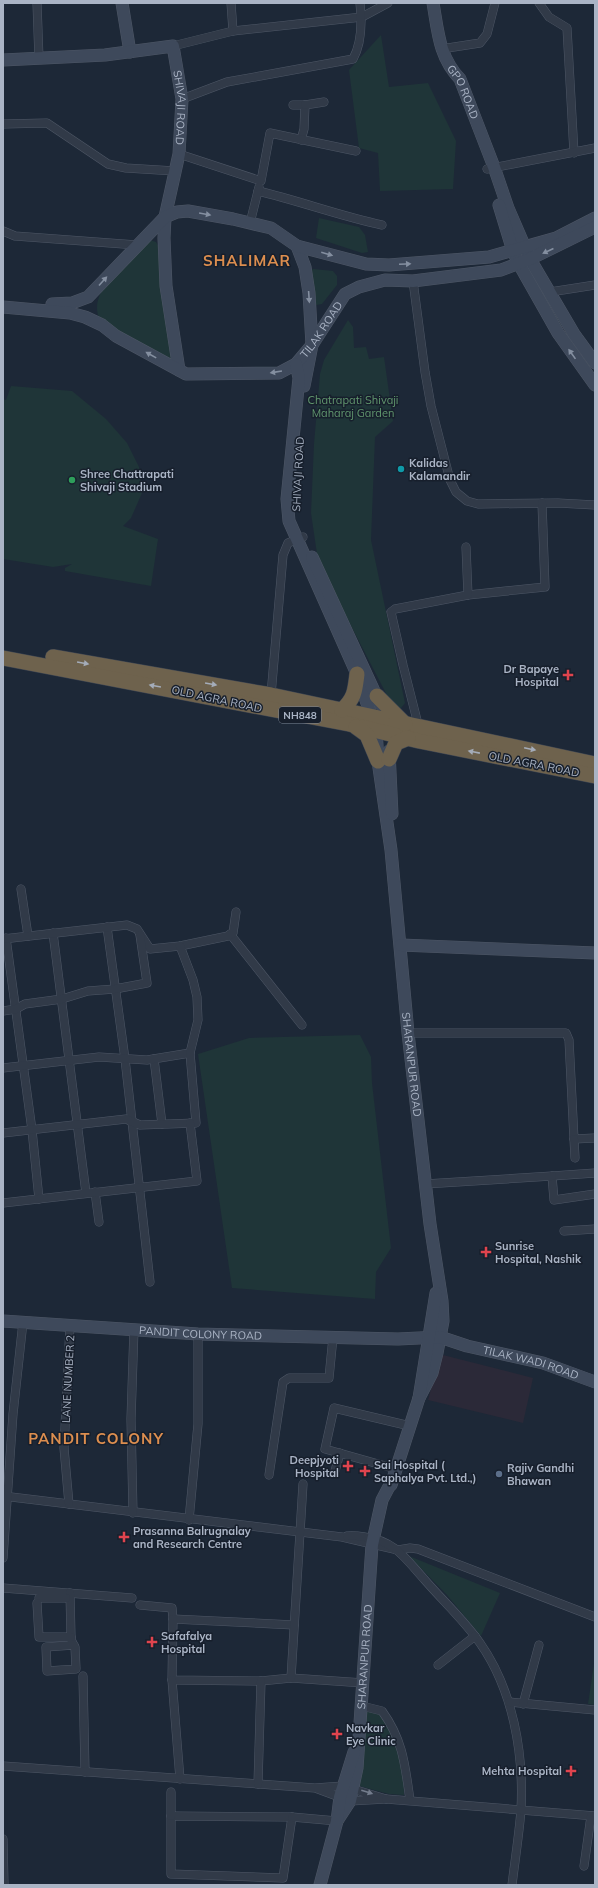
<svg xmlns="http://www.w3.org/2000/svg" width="598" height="1888" viewBox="0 0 598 1888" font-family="Mulish,sans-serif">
  <rect width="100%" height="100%" fill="#1d2837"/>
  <polygon fill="#2b2938" points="443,1355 533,1378 523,1423 428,1400 439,1359"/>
  <g fill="#1f3538">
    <polygon points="381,35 389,87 428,83 456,141 453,189 380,191 378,153 359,148 349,70"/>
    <polygon points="319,218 359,227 365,235 368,252 362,253 316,238"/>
    <path d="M150,240L156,242L160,249L171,358L168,363L100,320C85,291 131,258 150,240Z"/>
    <polygon points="313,269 333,271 337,276 337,285 322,304 316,305 313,303 310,271"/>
    <polygon points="348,320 353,327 354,348 366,347 369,359 384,357 393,421 375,437 371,540 405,703 401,708 396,707 391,703 347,618 317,554 311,513 314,444 320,374 324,360"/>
    <polygon points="11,386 72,391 106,419 127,443 139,467 142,493 131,518 123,526 158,539 151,586 65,571 65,568 72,564 53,567 3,559 3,399 6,400"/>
    <polygon points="360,1035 371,1057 372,1083 391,1248 376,1272 375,1299 232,1288 198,1054 249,1038"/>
    <polygon points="409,1556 500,1593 481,1636 447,1595"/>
    <polygon points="595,1657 595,1705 588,1704"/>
    <path d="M365,1709L379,1713C397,1736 404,1766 404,1795L389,1794L359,1786Z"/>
  </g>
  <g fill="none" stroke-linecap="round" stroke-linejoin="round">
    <defs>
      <g id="street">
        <polyline points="37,3 39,59"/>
        <polyline points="231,3 233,31"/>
        <polyline points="539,3 549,17 567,28 574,153"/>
        <polyline points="173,46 233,31 362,17 388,3"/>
        <polyline points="441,49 480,43 487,34 495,3"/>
        <path d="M182,99L227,82L353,59C362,43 362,22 360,3"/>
        <polyline points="293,105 305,105 304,129 301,140"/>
        <polyline points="305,105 324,102"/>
        <polyline points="3,124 47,123 108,164 126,168 175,171"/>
        <polyline points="179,154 261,181 270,133 356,151"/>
        <polyline points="487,169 595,148"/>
        <path d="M258,191C300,201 340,216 382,225"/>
        <polyline points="250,223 259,187"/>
        <polyline points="3,231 15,236 137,245"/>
        <polyline points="413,281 425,372 431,406 450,480 456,492 467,501 478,504 558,503 595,505"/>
        <polyline points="550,292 595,285"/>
        <polyline points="468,595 545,587 542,503"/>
        <polyline points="271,695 283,555 288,543 303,537"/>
        <polyline points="419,728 403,665 391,612 395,609 468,595 466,547"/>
        <polyline points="21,889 28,936"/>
        <polyline points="107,927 125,1059 150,1282"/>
        <polyline points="53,933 86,1193"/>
        <polyline points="230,934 302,1025"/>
        <polyline points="6,938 32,1130 39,1199"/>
        <polyline points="3,939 127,925 137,929 150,949 180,946 228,936 233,933 236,912"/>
        <polyline points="3,1011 16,1009 25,1004 62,999 88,991 115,989 147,983 140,935"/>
        <polyline points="408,1033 566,1033 569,1040 574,1139 595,1138"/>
        <polyline points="154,1059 162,1124"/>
        <polyline points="3,1068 99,1057 147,1060 190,1053"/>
        <polyline points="3,1133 126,1119 140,1125 196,1123 190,1053 198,1020 197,997 193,980 180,946"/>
        <polyline points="574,1139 575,1158"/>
        <polyline points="595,1173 552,1176 554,1200 595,1194"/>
        <polyline points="425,1184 552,1176"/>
        <polyline points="95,1192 99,1222"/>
        <polyline points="3,1203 197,1181 190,1123"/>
        <polyline points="564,1231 595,1229"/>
        <polyline points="396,1469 325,1449 334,1408 410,1426"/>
        <polyline points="335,1471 340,1453"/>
        <polyline points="269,1475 283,1382 289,1378 329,1378 333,1337"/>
        <polyline points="3,1496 342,1537 398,1550 410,1548 418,1549 595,1617"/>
        <polyline points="69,1504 64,1448 70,1325"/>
        <polyline points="133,1513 131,1419 134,1329"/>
        <polyline points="189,1520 198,1424 198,1334"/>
        <path d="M347,1536C353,1535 359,1536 365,1537C395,1541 405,1558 424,1579C442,1600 464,1620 480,1643C513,1690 524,1753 521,1810C519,1835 515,1860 512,1885"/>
        <polyline points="3,1558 13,1414 23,1322"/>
        <polyline points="3,1588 132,1598"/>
        <path d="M70,1593L71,1637C71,1642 73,1643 75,1647L76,1669L47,1671L46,1647L74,1645"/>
        <polyline points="39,1598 66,1598"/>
        <polyline points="37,1603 39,1637 71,1637"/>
        <polyline points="140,1605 172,1608 173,1619"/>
        <polyline points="294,1625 173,1619 172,1680 261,1681 291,1678 364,1683"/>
        <polyline points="438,1665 475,1636"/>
        <polyline points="83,1676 85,1772"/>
        <polyline points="291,1678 303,1484"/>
        <polyline points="172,1680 180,1779"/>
        <polyline points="509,1702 595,1710"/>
        <polyline points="523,1704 539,1645"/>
        <path d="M362,1706L382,1711C403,1740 405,1765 410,1800"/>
        <polyline points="3,1766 258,1784 315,1788 343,1786 386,1799 350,1801 315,1788"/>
        <polyline points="258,1784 261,1681"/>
        <polyline points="386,1799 595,1816"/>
        <polygon points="171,1816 292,1817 283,1878 171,1874"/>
        <polyline points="171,1816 171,1792"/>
        <polyline points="292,1817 337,1821"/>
        <polyline points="3,1839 4,1885"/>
        <polyline points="584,1866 591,1816"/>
      </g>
      <g id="secondary">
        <polyline points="122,3 130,52"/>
        <path id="s1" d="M433,3C438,32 439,57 460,79L494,167L508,208L530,259L574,334L595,363"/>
        <path id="s2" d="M3,60L105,55L173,46L182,99L179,154L165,217L164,238L166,286L179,370"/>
        <polyline points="499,205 513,251 519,264 558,333 595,385"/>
        <polyline points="297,246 305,267 309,293 312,345 304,386"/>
        <polyline points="52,304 72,303 88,297 165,217 177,212 188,211 233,219 271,228 297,246 366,264 389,265 489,257 556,238 595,218"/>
        <path id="s3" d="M3,307L70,313L85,317L102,325L116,336L186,374L279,373L296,364L312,345L345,294L359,287L385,280L413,281L501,270L530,259L595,227"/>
        <path id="s4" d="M296,364L299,378L287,499L289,521L357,674L376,730L378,761L391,850L408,1033L430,1224L442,1301L443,1321L437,1353L432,1373L419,1398"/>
        <polyline points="312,557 380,704"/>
        <polyline points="389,751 392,814"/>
        <polyline points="401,945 595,953"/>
        <path id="s5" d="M3,1321L198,1334L398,1339L440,1337L467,1346L543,1363L595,1382"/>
        <polyline points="391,1485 419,1398 436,1293"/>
        <path id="s6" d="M337,1821L350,1801L357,1768L372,1545L382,1500L393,1479"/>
        <polyline points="320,1885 337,1821 340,1797 354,1752"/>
      </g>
      <g id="highway">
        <polyline points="53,657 271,695 595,764"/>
        <polyline points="3,658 349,724 419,741 595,776"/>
        <polyline points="377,696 405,724"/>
        <path d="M342,710C355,698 355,690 357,674"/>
        <polyline points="356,727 367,735 378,761"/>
        <polyline points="389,759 396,743 408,738"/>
      </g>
    </defs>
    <use href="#street" stroke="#4e5766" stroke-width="9"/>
    <use href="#secondary" stroke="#4e5766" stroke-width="13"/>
    <use href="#highway" stroke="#3c4452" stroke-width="16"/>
    <use href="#street" stroke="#313a48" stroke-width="8"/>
    <use href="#secondary" stroke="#3e495b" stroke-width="12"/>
    <use href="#highway" stroke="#6e624d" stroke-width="15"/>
  </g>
  <defs><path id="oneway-solid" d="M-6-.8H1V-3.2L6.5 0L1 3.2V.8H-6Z"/></defs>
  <g fill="#848fa0">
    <use href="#oneway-solid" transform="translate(205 214) rotate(10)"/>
    <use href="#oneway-solid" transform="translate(548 251) rotate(155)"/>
    <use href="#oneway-solid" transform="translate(327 254) rotate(16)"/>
    <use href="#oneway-solid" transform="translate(405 264) rotate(-3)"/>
    <use href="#oneway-solid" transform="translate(103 281) rotate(-48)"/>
    <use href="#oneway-solid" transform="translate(309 297) rotate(86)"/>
    <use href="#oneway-solid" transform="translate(572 354) rotate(-125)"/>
    <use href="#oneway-solid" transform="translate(151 355) rotate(-151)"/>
    <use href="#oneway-solid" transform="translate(276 372) rotate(171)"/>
  </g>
  <g fill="#a4acb9">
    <use href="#oneway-solid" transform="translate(83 663) rotate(10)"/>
    <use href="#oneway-solid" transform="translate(211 684) rotate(10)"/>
    <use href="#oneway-solid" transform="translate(155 686) rotate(-170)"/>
    <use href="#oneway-solid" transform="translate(530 749) rotate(12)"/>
    <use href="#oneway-solid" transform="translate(474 752) rotate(-169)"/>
  </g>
  <use fill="#747d8d" href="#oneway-solid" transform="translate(367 1792) rotate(18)"/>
  <circle fill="#0f9aa8" stroke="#171f2c" stroke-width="1.5" cx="401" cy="469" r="4"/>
  <circle fill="#2e9e5b" stroke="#171f2c" stroke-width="1.5" cx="72" cy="480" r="4"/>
  <g fill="#e0444e" stroke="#171f2c" stroke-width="1.5">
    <path d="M566 669h4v4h4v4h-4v4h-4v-4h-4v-4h4z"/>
    <path d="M484 1246h4v4h4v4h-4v4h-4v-4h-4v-4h4z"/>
    <path d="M346 1460h4v4h4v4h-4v4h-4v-4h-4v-4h4z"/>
    <path d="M363 1465h4v4h4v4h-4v4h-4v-4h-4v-4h4z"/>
    <path d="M122 1531h4v4h4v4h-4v4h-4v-4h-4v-4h4z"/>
    <path d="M150 1636h4v4h4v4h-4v4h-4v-4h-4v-4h4z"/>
    <path d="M335 1728h4v4h4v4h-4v4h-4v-4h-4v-4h4z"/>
    <path d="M569 1765h4v4h4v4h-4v4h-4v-4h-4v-4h4z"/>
  </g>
  <circle fill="#5c6f8a" stroke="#171f2c" stroke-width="1.5" cx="499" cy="1474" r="4"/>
  <g text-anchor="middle" stroke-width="3" stroke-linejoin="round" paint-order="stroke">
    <rect fill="#171f2c" stroke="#7e8797" stroke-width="1" x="279" y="707" width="42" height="16" rx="3"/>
    <g font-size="10" font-weight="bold" fill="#aab4c5">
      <text x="300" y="719">NH848</text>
    </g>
    <g font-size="11" fill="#aab4c5" stroke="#171f2c">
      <text dy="4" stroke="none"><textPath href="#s1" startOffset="95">GPO ROAD</textPath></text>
      <text dy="4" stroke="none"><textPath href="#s2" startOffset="233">SHIVAJI ROAD</textPath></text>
      <text dy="4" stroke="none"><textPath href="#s3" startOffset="354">TILAK ROAD</textPath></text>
      <text transform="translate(298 474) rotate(-87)" y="4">SHIVAJI ROAD</text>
      <text transform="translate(217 699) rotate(12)" y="4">OLD AGRA ROAD</text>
      <text transform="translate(534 764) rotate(11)" y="4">OLD AGRA ROAD</text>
      <text dy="4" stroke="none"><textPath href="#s4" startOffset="721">SHARANPUR ROAD</textPath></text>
      <text dy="4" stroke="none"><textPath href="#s5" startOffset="198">PANDIT COLONY ROAD</textPath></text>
      <text dy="4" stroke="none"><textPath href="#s5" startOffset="532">TILAK WADI ROAD</textPath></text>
      <text transform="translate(68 1379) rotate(-87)" y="4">LANE NUMBER 2</text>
      <text dy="4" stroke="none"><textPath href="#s6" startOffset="169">SHARANPUR ROAD</textPath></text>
    </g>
    <g font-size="11" fill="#61976e" stroke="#171f2c">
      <text x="353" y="404">Chatrapati Shivaji<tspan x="353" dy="13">Maharaj Garden</tspan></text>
    </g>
    <g font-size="11" font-weight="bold" fill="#aab4c5" stroke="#171f2c" text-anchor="start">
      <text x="409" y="467">Kalidas<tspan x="409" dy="13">Kalamandir</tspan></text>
      <text x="80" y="478">Shree Chattrapati<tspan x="80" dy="13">Shivaji Stadium</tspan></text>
      <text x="559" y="673" text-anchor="end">Dr Bapaye<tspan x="559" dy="13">Hospital</tspan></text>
      <text x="495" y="1250">Sunrise<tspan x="495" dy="13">Hospital, Nashik</tspan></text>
      <text x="339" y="1464" text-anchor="end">Deepjyoti<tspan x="339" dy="13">Hospital</tspan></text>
      <text x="374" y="1469">Sai Hospital (<tspan x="374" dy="13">Saphalya Pvt. Ltd.,)</tspan></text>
      <text x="507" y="1472">Rajiv Gandhi<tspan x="507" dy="13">Bhawan</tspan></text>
      <text x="133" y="1535">Prasanna Balrugnalay<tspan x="133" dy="13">and Research Centre</tspan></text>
      <text x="161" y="1640">Safafalya<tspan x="161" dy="13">Hospital</tspan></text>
      <text x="346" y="1732">Navkar<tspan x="346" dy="13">Eye Clinic</tspan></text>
      <text x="562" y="1775" text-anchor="end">Mehta Hospital</text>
    </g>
    <g font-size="15" font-weight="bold" letter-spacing="1" fill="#dc8e4f" stroke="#171f2c">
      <text x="247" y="266">SHALIMAR</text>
      <text x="96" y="1444">PANDIT COLONY</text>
    </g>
  </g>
  <rect width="598" height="1888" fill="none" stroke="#aab4c5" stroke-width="8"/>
</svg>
